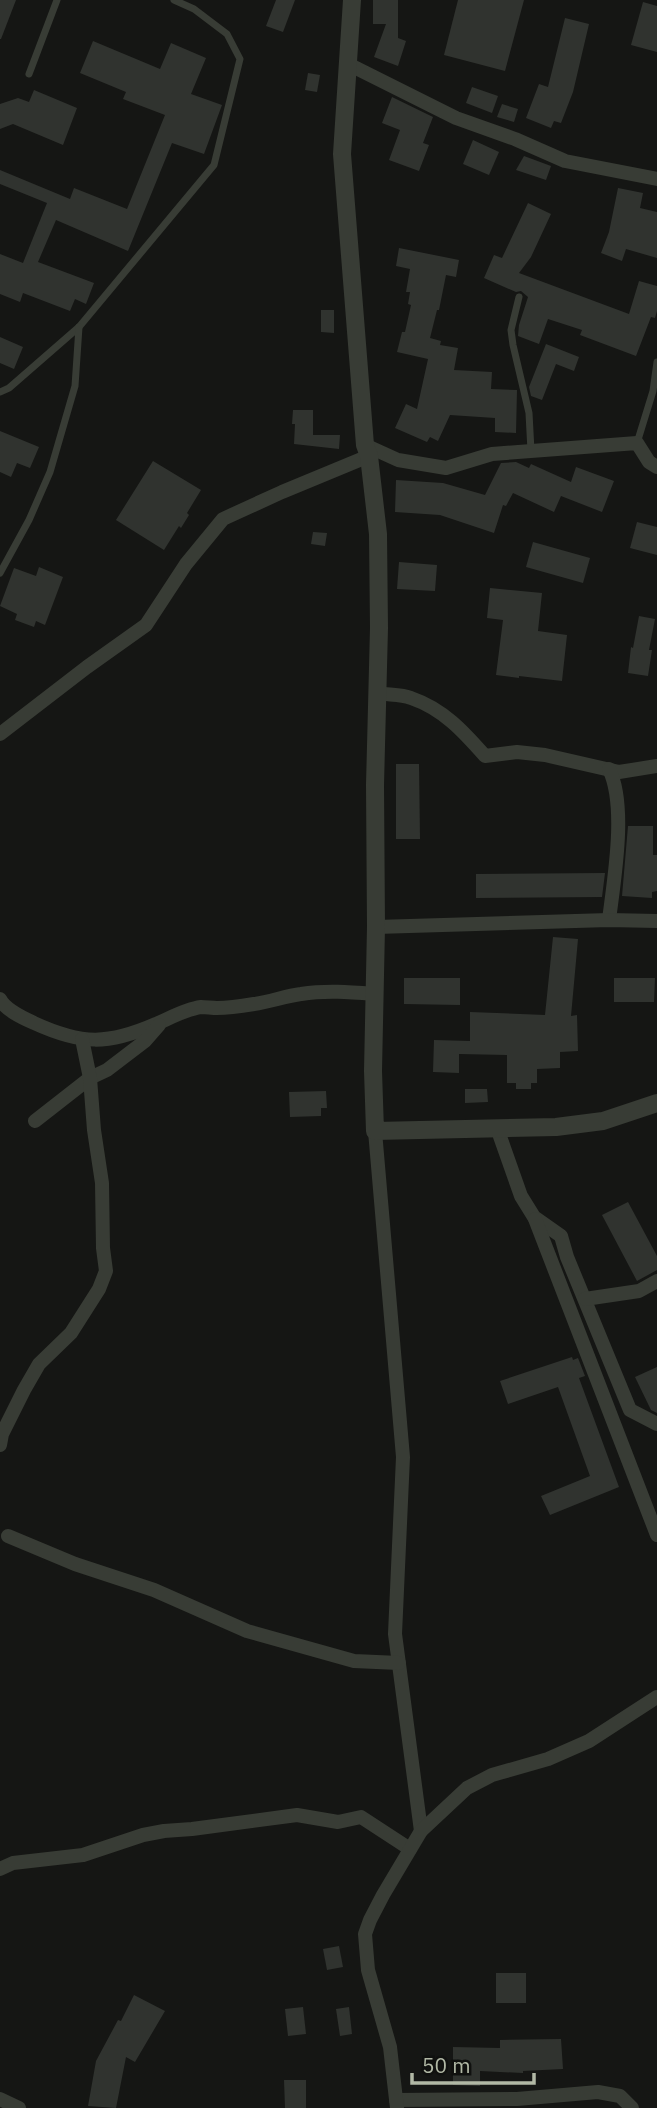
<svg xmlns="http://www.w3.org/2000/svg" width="657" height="2108" viewBox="0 0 657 2108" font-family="'IBM Plex Sans',sans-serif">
  <rect width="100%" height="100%" fill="#151614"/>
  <g fill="#30332f">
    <polygon points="0,0 16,0 1,39 0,39"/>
    <polygon points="276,0 295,0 283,32 266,26"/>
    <polygon points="373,0 398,0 398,38 406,41 398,66 374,57 386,24 373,24"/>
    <polygon points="458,0 524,0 505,71 444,55"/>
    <polygon points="643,2 657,6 657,52 631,45"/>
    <polygon points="565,18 589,24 573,92 561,123 554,121 551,128 526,118 539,84 548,87"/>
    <polygon points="93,41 160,69 171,43 206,58 191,94 222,105 204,154 172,143 128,251 56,220 38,262 94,283 86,304 75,299 70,311 23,293 20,302 0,294 0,254 23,263 47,203 0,184 0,170 70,199 74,188 127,209 165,115 123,99 126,92 80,73"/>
    <polygon points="308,73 320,75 317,92 305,90"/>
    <polygon points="472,87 498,96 492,113 466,103"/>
    <polygon points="34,90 77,108 63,145 13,124 0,129 0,104 18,98 29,102"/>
    <polygon points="392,97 433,117 423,143 429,145 419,171 389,160 400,130 382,123"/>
    <polygon points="502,104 518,109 514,122 497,117"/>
    <polygon points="473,140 499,152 489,175 463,164"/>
    <polygon points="524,156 551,166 546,180 516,170"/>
    <polygon points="618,188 643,193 640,208 657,212 657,258 626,249 622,261 601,253 609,232"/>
    <polygon points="528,203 551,214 531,257 519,273 629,314 639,281 657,286 657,311 655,318 651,317 636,356 580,335 582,330 548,319 539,344 518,336 519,325 528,297 521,291 516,292 484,278 494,255 502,258"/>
    <polygon points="399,248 459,260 456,277 446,275 439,310 437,310 430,338 441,341 440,345 458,348 454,370 492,372 491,389 517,390 516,433 495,432 495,418 450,415 438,441 430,437 427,442 395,428 406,404 417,409 428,359 397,352 402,332 405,332 411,305 408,304 410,292 406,292 410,269 396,266"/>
    <polygon points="321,310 334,310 334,333 321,332"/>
    <polygon points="0,337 23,347 14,369 0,363"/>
    <polygon points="546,344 579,357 574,371 556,364 542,400 531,396 529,387"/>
    <polygon points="293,410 313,410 313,435 340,435 339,449 294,444 295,424 292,424"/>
    <polygon points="0,431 39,447 30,468 17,463 11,477 0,472"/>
    <polygon points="153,461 201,490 187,513 189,515 181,528 179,526 164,550 116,520"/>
    <polygon points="516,462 529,468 531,464 571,482 576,467 614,481 602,512 561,496 554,512 513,493 506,506 503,505 494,533 440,515 395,512 396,480 443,483 485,495 501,463"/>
    <polygon points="637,522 657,527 657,555 630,548"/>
    <polygon points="313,532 327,533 325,546 311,544"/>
    <polygon points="533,542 590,558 583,583 526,567"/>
    <polygon points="399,562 437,565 435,591 397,589"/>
    <polygon points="39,567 63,577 45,625 36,621 34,627 15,620 17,614 0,606 14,568 36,576"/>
    <polygon points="490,588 542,593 538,631 567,635 562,681 519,676 519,678 496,675 503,620 487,618"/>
    <polygon points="639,616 655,619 649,650 652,650 648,676 628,673 631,647 633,648"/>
    <polygon points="396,764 419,764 420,839 396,839"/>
    <polygon points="628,826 653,826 653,855 657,855 657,891 652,892 652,898 622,896"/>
    <polygon points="605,873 602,897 476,898 476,874"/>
    <polygon points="553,937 578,939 571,1016 577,1015 578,1051 560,1052 560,1068 537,1069 537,1083 531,1083 531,1089 516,1089 516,1083 507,1083 507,1055 459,1054 459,1073 433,1072 434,1040 470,1041 470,1012 545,1015"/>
    <polygon points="404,978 460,978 460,1005 404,1004"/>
    <polygon points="614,978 655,978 654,1002 614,1002"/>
    <polygon points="465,1089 487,1089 488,1102 465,1103"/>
    <polygon points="326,1091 327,1108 321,1108 321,1116 290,1117 289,1092"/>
    <polygon points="628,1202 657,1256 657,1270 637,1281 602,1215"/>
    <polygon points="572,1357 573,1360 578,1358 585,1376 579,1378 619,1487 550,1515 541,1496 590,1476 558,1387 508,1404 500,1381"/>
    <polygon points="657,1367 657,1413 651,1410 635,1377"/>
    <polygon points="339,1946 343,1967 327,1970 323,1949"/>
    <rect x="496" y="1973" width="30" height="30"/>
    <polygon points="134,1995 165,2011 135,2062 126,2057 116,2108 88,2106 96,2061 118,2020 121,2021"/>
    <polygon points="303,2007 306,2034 288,2036 285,2009"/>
    <polygon points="349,2007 352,2034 340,2036 336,2009"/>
    <polygon points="561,2039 563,2069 523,2071 523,2073 480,2071 480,2086 453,2085 453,2047 500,2048 500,2040"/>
    <polygon points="284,2080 306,2080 306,2108 285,2108"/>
  </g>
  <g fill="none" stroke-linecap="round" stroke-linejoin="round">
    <g stroke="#383c35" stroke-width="7">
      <polyline points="29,74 57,0"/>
      <polyline points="519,297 511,330 513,345 529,413 531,451"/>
      <polyline points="0,392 9,388 79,327 214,165 240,59 227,34 194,9 174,0"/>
      <polyline points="637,443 653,391 657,362"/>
      <polyline points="0,573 29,520 50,472 75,386 79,327"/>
    </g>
    <g stroke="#383c35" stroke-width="14">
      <polyline points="348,64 456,118 515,139 565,161 657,179"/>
      <polyline points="365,445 398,460 446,468 492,454 637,443 649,462 657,467"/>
      <path d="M378,693C388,695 401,694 411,698C443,709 463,731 485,756L517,752L545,755L619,772L657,766"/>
      <polyline points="0,734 87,667 146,625 186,564 223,519 282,492 369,456"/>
      <path d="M609,769C627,806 614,879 609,920"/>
      <polyline points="376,927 609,920 657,921"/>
      <path d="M0,999C5,1010 23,1018 34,1023C82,1045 108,1045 156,1024C170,1018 186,1009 201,1007C206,1007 212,1008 217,1008C229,1008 242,1006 254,1004C270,1002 285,996 301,994C326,990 350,992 375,994"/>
      <polyline points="35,1121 90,1078 107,1070 145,1041 159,1025"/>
      <polyline points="497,1128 521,1196 534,1217 561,1236 567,1257 630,1410 657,1424"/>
      <polyline points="375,1131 403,1457 395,1634 421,1831"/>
      <polyline points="535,1219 657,1535"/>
      <polyline points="585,1299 639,1291 657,1281"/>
      <polyline points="0,1445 2,1434 24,1390 39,1364 71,1333 99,1289 106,1271 103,1248 102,1183 94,1130 90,1078 82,1039"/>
      <polyline points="8,1536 75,1564 154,1590 247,1631 354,1661 399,1663"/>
      <polyline points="0,1869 13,1863 83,1855 143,1835 164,1831 192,1829 297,1815 338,1822 361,1817 410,1849"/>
      <polyline points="0,2099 19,2108"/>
      <polyline points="396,2100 517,2099 598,2092 620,2096 632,2108"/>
      <polyline points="397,2108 390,2047 368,1970 365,1934 370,1920 383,1895 421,1831 467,1788 492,1775 548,1759 589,1741 657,1697"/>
    </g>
    <polyline stroke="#383c35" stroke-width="18" points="352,0 342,154 365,445 369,456 378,534 379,628 375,785 376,927 373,1071 375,1131 556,1127 603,1121 657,1103"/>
  </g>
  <path d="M412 2073v10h122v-10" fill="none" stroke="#b1b8a5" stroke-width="3.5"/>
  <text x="422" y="2073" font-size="21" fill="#b1b8a5" stroke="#10110f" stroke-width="5" paint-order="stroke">50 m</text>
</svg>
